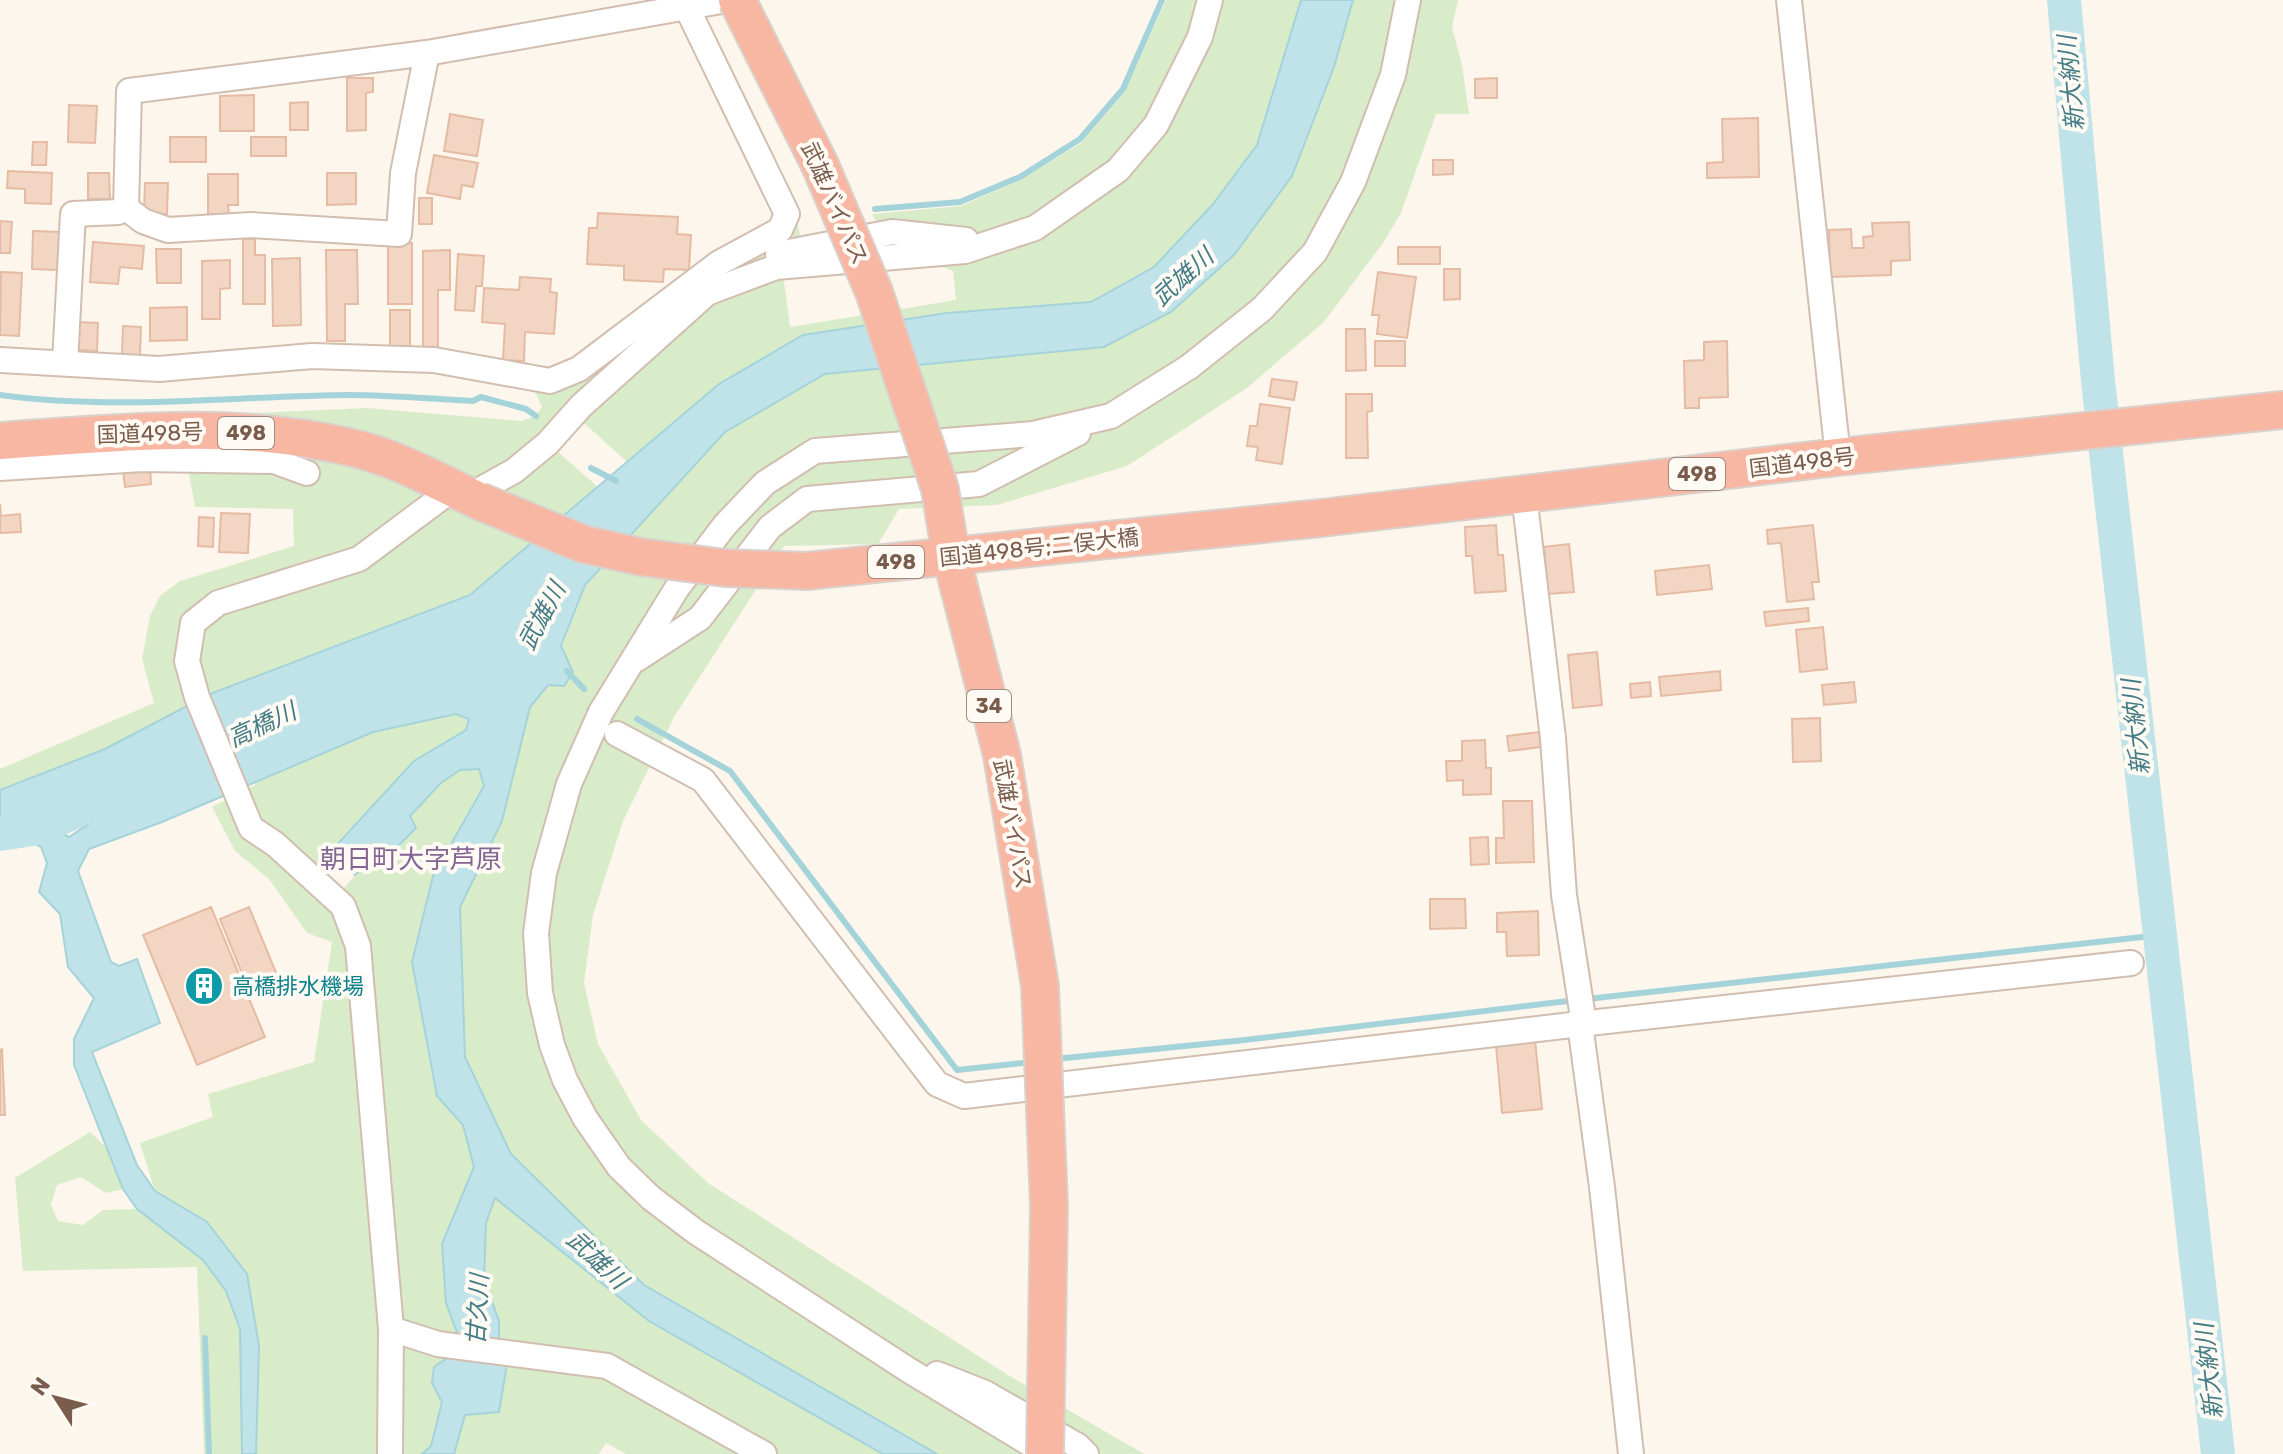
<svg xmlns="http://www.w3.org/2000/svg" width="2283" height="1454" viewBox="0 0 2283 1454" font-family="Rubik,'Noto Sans JP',sans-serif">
  <rect width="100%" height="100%" fill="#fdf6ec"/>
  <g fill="#d8ecc9">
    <polygon points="1166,0 1301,0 1257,145 1213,204 1154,267 1091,302 947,313 719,384 627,462 584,423 557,451 598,487 471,595 210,694 105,749 0,790 0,769 154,703 142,659 150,616 160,596 180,581 294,546 293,509 195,507 187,462 188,416 367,408 522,421 536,416 542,407 532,385 797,221 805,258 783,274 790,327 956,300 953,271 890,248 872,214 961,206 1020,180 1081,143 1125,92"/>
    <polygon points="1353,0 1458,0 1452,27 1462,65 1469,114 1436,114 1401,213 1383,243 1324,322 1247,388 1127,466 997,505 899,509 878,544 784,546 674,717 623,821 593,915 584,983 598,1044 641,1120 708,1183 1008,1375 1144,1454 937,1454 644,1285 511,1154 465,1057 460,907 502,821 530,707 548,685 585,585 726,432 825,374 1104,347 1171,312 1234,255 1334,67"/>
    <polygon points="456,714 470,719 466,730 414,761 313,868 340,892 367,863 375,868 416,829 410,817 441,783 460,770 479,769 485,786 433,876 437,1096 463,1125 474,1167 442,1244 446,1303 458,1335 449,1357 432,1383 442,1402 431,1447 422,1454 256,1454 259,1346 207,1222 155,1191 140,1143 213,1117 208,1094 314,1062 332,942 307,933 269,879 235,851 212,807 255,785 255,781 373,732"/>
    <polygon points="90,1132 107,1148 123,1189 106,1193 81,1177 57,1185 51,1205 58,1221 83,1225 103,1210 137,1209 203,1261 226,1291 240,1329 242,1454 204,1454 197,1267 23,1271 15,1178"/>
    <polygon points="494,1197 649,1321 883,1454 626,1454 606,1443 599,1454 454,1454 465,1415 499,1411 511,1342 499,1340 499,1321 484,1280 486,1223"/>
  </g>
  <g fill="#bfe3e8" stroke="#a5d3da" stroke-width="2" fill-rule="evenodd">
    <path d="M1301,0H1353L1334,67L1292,176L1234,255L1171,312L1104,347L825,374L725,432L585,585L561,646L573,672L564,686L548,685L530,707L502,821L460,907L465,1057L511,1154L644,1285L937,1454H883L649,1321L495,1198L486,1223L484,1280L499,1321V1340L458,1335L446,1303L442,1244L474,1167L463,1125L437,1096L412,962L433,876L484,786L479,769L460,770L441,783L410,816L416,828L375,869L367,863L355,875L331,851L414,761L466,730L469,719L456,714L373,732L162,822L89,849L78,871L111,962L119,966L137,959L160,1023L92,1052L137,1165L155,1191L207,1222L247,1274L259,1346L256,1454H242L240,1329L226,1291L203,1260L137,1209L123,1189L74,1065V1039L94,998L68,967L60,914L39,892L47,863L41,847L30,841L0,848V790L105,749L210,694L470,595L719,384L803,335L947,313L1091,302L1154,267L1213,204L1257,145ZM120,784L132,795L69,837L61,833L107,787Z"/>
    <polygon points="449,1357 507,1364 499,1412 465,1415 454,1454 422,1454 431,1446 442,1402 432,1383 434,1367"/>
  </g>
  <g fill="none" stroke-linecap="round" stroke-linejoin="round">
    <g stroke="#a5d3da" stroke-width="6">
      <polyline points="875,209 960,202 1020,177 1080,139 1123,89 1162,0"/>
      <path d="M0,395C116,411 233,396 350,395C391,395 432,399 473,401L481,397L526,409L536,416"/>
      <polyline points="591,468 616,481"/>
      <polyline points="567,671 584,689"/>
      <polyline points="637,719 730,771 957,1070 1032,1062"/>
      <polyline points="1587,999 2160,935"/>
      <polyline points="1055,1059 1245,1040 1576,1000"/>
      <polyline points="205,1338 209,1454"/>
    </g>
    <g stroke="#bfe3e8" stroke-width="34">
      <polyline points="2064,0 2098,381 2218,1454"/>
      <polyline points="0,834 39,828 167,770"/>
    </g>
  </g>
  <g fill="#f3d5c3" stroke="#e6bba3" stroke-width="2">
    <polygon points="347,78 373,78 373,92 366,93 366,130 347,131"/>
    <polygon points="1497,78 1497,98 1475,98 1475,79"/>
    <polygon points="254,95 254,131 220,131 220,96"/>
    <polygon points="308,102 308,130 290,130 290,103"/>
    <polygon points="69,105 97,106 95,143 68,142"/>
    <polygon points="450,114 483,120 477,156 444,151"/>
    <polygon points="1758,118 1759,177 1707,178 1707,163 1723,162 1722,119"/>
    <rect x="170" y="137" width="36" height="25"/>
    <rect x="251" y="137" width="35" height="19"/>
    <polygon points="33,142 47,142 46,165 32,165"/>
    <polygon points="434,155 478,163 473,187 462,185 460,199 427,193"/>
    <polygon points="1433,160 1453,160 1453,174 1433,175"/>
    <polygon points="8,171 52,173 51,204 25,203 25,189 7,188"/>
    <polygon points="88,173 109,173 110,199 88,199"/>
    <polygon points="327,173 356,173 356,204 327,205"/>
    <polygon points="208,174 238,174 238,205 228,205 229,214 208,214"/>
    <polygon points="145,183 168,183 167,214 144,214"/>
    <rect x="419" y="198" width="13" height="26"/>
    <polygon points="598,213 678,217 677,234 691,235 689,270 664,269 663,282 624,280 624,266 587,264 589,228 597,228"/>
    <polygon points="0,221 12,222 10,253 0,253"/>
    <polygon points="1909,222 1910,260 1891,261 1891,275 1830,277 1829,230 1851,229 1852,248 1864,248 1863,237 1873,236 1872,223"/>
    <polygon points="33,231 61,232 59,270 32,269"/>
    <polygon points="243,239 255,239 255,255 265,255 265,304 243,304"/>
    <polygon points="93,242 144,246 142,269 120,267 118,284 90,282"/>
    <polygon points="412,243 412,304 388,304 388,244"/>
    <rect x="1398" y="247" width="42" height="17"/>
    <polygon points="156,249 181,249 181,283 157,283"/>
    <polygon points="326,250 357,250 358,304 345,304 345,341 327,341"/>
    <polygon points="450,250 450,290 438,290 438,349 423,349 423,251"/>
    <polygon points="458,254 484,256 482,286 476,286 474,311 455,310"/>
    <polygon points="300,258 301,325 273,326 272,259"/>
    <polygon points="230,260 230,288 220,289 220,319 202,319 202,261"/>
    <polygon points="1444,269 1460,269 1460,299 1444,300"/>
    <polygon points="1,272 22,273 19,336 0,335"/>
    <polygon points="1378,272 1416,277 1407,338 1377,334 1379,315 1372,315"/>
    <polygon points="520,277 551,279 550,292 557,293 554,334 525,332 524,361 503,360 505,324 482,322 484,288 519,290"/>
    <polygon points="187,307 187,340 150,341 150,308"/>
    <polygon points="390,310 410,310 410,347 390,348"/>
    <polygon points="78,322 98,323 97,351 77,350"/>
    <polygon points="123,326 141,327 140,355 122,355"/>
    <polygon points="1346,329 1365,329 1366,370 1346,371"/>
    <rect x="1375" y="341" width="30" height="25"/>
    <polygon points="1727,341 1728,397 1699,398 1699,408 1685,408 1684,361 1704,360 1704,342"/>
    <polygon points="1272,379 1297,382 1294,400 1269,396"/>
    <polygon points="1346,394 1372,394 1372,411 1367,412 1368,458 1346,458"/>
    <polygon points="1260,404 1290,408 1282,464 1256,460 1258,447 1247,446 1250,426 1257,426"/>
    <polygon points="150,467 151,484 125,487 123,470"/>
    <polygon points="0,504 1,516 20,514 21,532 0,533"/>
    <polygon points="221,513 250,514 248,553 219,552"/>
    <polygon points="199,517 214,518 213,547 198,546"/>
    <polygon points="1496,525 1498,555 1503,555 1506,591 1475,593 1472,556 1466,556 1465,527"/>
    <polygon points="1813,525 1819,582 1812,582 1814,599 1787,602 1781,543 1768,544 1767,530"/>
    <polygon points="1569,544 1574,592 1548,594 1544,547"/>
    <polygon points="1709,565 1712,589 1657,595 1655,571"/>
    <polygon points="1808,608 1809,621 1766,626 1764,612"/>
    <polygon points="1823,627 1827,669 1800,672 1796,630"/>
    <polygon points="1597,652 1602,705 1573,708 1568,655"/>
    <polygon points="1720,671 1721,690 1661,696 1659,677"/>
    <polygon points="1650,682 1651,696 1631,698 1630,684"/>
    <polygon points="1854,682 1856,702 1824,705 1822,685"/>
    <polygon points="1820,718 1821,761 1793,762 1792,719"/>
    <polygon points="1539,732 1541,747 1509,751 1507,736"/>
    <polygon points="1485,740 1486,768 1491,768 1491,794 1463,795 1463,780 1447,781 1446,761 1462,761 1462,741"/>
    <polygon points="1503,801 1532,801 1534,862 1496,863 1496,838 1504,838"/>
    <polygon points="1488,837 1489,864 1471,865 1470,838"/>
    <polygon points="1430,899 1465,899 1466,928 1430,929"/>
    <polygon points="211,907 265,1037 197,1065 143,935"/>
    <polygon points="249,907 279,980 250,993 220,919"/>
    <polygon points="1538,911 1539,955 1507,956 1506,932 1497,932 1497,913"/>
    <polygon points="1535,1040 1542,1109 1502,1113 1496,1045"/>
    <polygon points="2,1049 5,1115 0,1115 0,1050"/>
  </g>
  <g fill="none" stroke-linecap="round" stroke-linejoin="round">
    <defs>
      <g id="minor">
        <polyline points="1789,0 1838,457"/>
        <polyline points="126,208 143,221 168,230 251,225 399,234 403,173 427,53"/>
        <polyline points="778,254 892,232 966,240"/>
        <polyline points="0,360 159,369 312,356 434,360 550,381 579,369 719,263 780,230 787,214 687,8"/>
        <polyline points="65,363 73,214 118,212 126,208 129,91 427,53 727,0"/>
        <polyline points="0,468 142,459 274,461 307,473"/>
        <polyline points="1524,495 1553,738 1564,895 1582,1011 1580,1024 1602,1187 1631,1454"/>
        <polyline points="469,496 514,471 548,443 581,406 707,293 776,267 965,251 1035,228 1118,170 1156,125 1200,37 1210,0"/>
        <polyline points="637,659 700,618 770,527 807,499 979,484 1078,433"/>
        <polyline points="617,734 703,780 937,1084 964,1096 1580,1024 2131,963"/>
        <polyline points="391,1329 438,1344 607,1366 764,1454"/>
        <polyline points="937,1374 985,1393 1078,1446 1086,1454"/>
        <polyline points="390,1454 391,1329 358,946 343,906 275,844 251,828 197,697 187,661 193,623 218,603 359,559 454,488"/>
        <polyline points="1047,1454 910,1371 696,1232 651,1198 619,1167 585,1118 565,1080 552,1045 540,993 536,933 544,873 569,784 601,712 677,588 725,525 765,483 815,451 1033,434 1111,416 1189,367 1262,309 1315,252 1353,182 1393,75 1408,0"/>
      </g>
      <g id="highway">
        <path d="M0,441C116,433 234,420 349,447C395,457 437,481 479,501"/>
        <polyline points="1321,518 1838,457 2283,410"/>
      </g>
    </defs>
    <use href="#minor" stroke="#d1beb0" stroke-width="28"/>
    <use href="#highway" stroke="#dad1cd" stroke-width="40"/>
    <use href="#minor" stroke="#fff" stroke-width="24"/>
    <use href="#highway" stroke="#f7b7a3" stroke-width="36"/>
    <defs>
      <g id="highway-bridge">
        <polyline points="737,0 820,165 874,292 940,489 951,556 1002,755 1040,986 1049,1206 1045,1454"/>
        <polyline points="479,501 583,544 641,557 725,568 807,571 1321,518"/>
      </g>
    </defs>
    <use href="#highway-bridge" stroke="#dad1cd" stroke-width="40" stroke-linecap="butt"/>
    <use href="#highway-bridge" stroke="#f7b7a3" stroke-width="36"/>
  </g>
  <defs>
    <symbol id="building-disc" viewBox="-11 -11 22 22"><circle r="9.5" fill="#0f9aa8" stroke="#fffaf3"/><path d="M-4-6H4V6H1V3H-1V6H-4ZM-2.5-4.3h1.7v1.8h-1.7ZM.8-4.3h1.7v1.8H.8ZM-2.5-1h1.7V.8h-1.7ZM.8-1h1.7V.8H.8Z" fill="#fff"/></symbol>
  </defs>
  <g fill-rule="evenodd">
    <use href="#building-disc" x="182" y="964" width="44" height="44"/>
  </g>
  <g text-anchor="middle" stroke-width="8" stroke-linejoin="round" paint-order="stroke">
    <g fill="#fffaf3" stroke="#a28b7f" stroke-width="2">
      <rect x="218" y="417" width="56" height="32" rx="6"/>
      <rect x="1669" y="458" width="56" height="32" rx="6"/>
      <rect x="868" y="546" width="56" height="32" rx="6"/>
      <rect x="967" y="690" width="44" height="32" rx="6"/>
    </g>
    <g font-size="20" font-weight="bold" fill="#7a5c4d">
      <text x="246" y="440">498</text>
      <text x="1697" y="481">498</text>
      <text x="896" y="569">498</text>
      <text x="989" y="713">34</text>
    </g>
    <g font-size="22" fill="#7a5c4d" stroke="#fffaf3">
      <text transform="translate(835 203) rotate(66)" y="8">武雄バイパス</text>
      <text transform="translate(150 433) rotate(-2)" y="8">国道498号</text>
      <text transform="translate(1802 462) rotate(-7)" y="8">国道498号</text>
      <text transform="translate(1039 547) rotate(-6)" y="8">国道498号;二俣大橋</text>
      <text transform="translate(1013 824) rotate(80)" y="8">武雄バイパス</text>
    </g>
    <g font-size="22" fill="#0d838f" stroke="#fffaf3" text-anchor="start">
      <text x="232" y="994">高橋排水機場</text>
    </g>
    <g font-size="24" font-style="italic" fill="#437c86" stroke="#fffaf3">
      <text transform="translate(2071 83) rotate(-95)" y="8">新大納川</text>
      <text transform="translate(1183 277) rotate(-42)" y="8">武雄川</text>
      <text transform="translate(542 616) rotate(-62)" y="8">武雄川</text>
      <text transform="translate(262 725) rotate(-25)" y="8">高橋川</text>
      <text transform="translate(2136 727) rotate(-96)" y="8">新大納川</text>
      <text transform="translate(597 1260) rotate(43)" y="8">武雄川</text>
      <text transform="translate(478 1310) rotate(-87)" y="8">甘久川</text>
      <text transform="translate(2209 1371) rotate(-96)" y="8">新大納川</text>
    </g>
    <g font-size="26" fill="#846695" stroke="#fffaf3">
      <text x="411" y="868">朝日町大字芦原</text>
    </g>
  </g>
  <g transform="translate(56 1398) rotate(306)" stroke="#fffaf3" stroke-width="6" paint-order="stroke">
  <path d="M0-6L14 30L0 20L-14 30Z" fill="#7a5c4d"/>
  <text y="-12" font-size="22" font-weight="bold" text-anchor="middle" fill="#7a5c4d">N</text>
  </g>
</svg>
